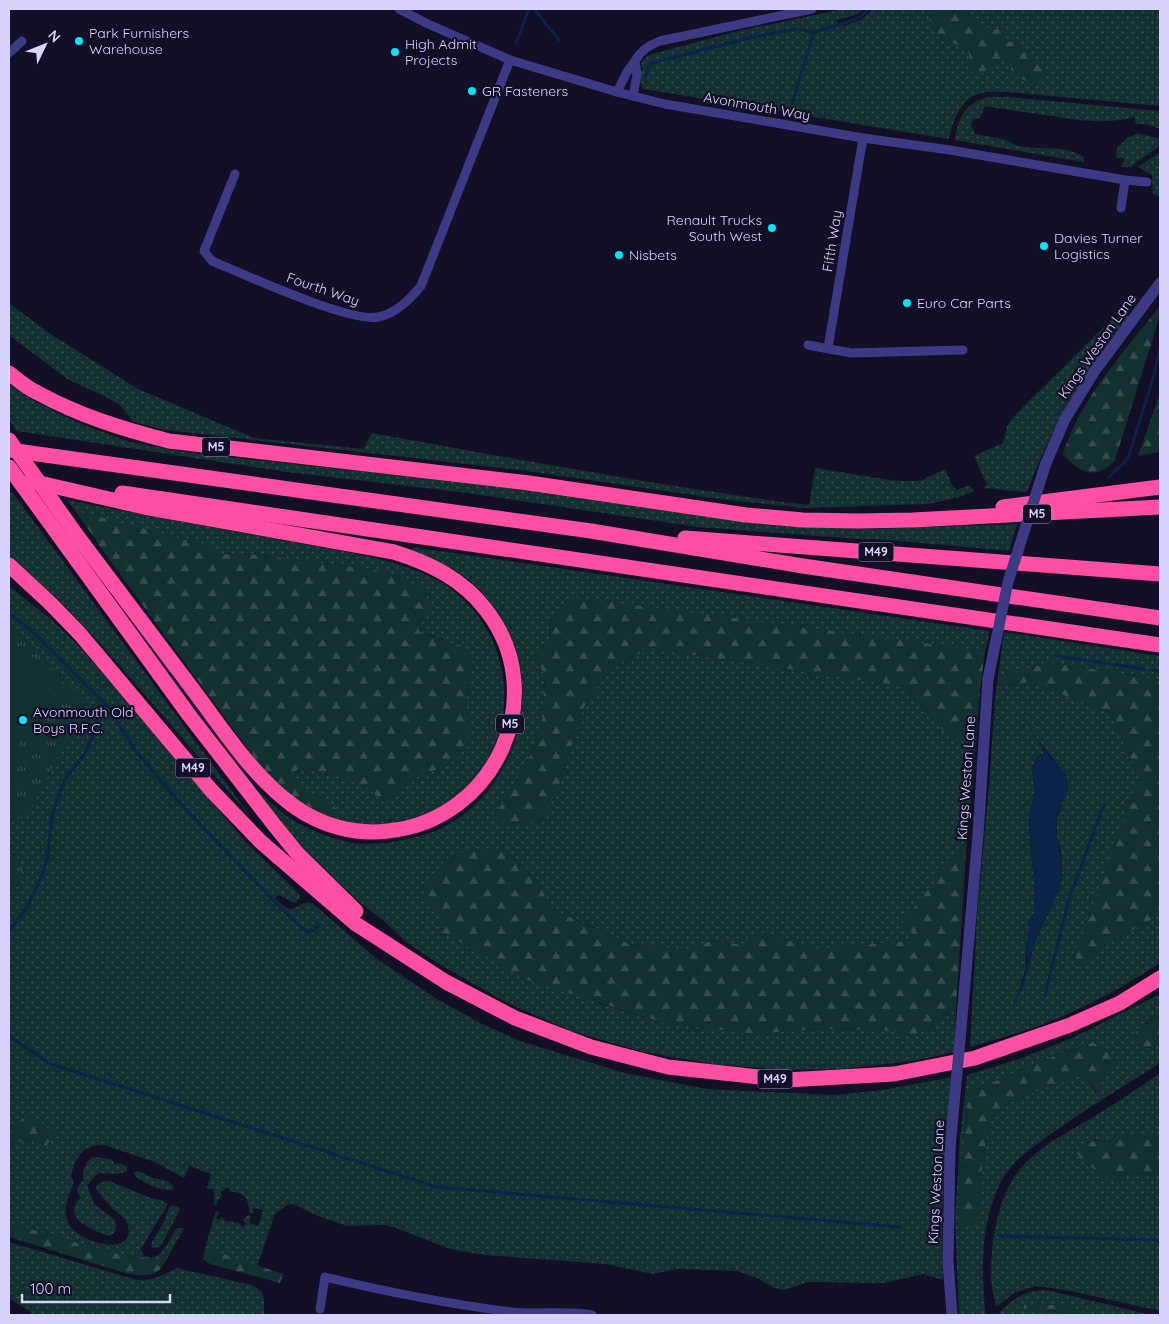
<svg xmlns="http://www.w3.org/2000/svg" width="1169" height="1324" viewBox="0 0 1169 1324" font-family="Quicksand,sans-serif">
  <defs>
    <pattern id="grass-dots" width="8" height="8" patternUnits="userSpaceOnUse" patternTransform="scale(1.25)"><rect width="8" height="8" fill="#12302f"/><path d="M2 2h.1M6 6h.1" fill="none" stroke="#344d4e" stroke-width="1.8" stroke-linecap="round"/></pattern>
    <pattern id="forest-firs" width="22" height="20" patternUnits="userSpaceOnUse" patternTransform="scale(1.25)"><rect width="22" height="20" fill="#12302f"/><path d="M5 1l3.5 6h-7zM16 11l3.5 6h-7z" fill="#344d4e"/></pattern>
    <pattern id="park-tufts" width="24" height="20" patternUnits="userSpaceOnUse" patternTransform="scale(1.25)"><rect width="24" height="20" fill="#12302f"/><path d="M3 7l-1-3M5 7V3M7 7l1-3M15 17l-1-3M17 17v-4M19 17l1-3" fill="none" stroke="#344d4e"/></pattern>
  </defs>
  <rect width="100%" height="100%" fill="#130f26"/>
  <g fill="url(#grass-dots)" fill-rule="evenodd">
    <path d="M844,9H863L858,14L835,21L845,26L862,19L873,9H933L929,23L941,38L967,49L979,75L992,65L1004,61L1012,66L1030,53L1006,39L1002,28L992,30L969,20L968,9H1160V106L1007,92C999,92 990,91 982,93C961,97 953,120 949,139L643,89C639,81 640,75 643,67H640C642,60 646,57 652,54L742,30Z"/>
    <path d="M989,97H1008L1160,111V129L1145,124H1136L1134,117C1100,127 1065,117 1031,113C1016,111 1001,109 985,106L980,118L973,119L971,124L975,134C985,136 996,137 1005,140C1009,141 1012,144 1016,145C1041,152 1061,143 1084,157V162L955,140C958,118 965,102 989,97Z"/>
    <path d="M1138,133L1160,139V145C1152,154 1136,159 1132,167H1121L1125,159L1116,157L1117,148L1127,138Z"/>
    <polygon points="1160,152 1160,197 1153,194 1152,175 1138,167"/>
    <path d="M9,303L49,333L138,389L254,438L363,449L372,433C517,459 662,487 809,505L815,468L897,481H920L945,469L952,485L957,490L969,485L974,491L960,497L928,504L803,508L720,499L527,471L165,430L133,422L121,406L108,398L67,379L9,335Z"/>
    <path d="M1128,314L1129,319C1120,327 1114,337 1107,346C1072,390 1047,440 1027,492L982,488L987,485L974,456L1003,443L1007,426L1017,413L1111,320Z"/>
    <polygon points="9,384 33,400 76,422 130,442 191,453 527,489 785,526 875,529 1017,524 1009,551 889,540 858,539 698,527 468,493 287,472 17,431 9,420"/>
    <polygon points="9,493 13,493 254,821 100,643 56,597 9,558"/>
    <path d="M67,500C139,514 210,527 282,540C332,550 405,558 447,586C523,639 524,751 447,804C434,813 420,816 405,820C396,822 387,826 379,826C364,827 351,823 337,819L336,809L286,776L302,767L343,776L367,787L383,801L394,796L422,773L441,769L469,721L465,703L473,664L442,639L421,633L414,623L399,576L371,569L239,553L218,555L80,512L79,516Z"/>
    <path d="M413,547L990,631L985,651L551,619L549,642L535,659L545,675L542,721L528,762L505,800L495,813L559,786L584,707L605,675L619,664L645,651H669L906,687L945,733L976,745L967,839L899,929L913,933L907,941L818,949L759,932L744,945L710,941L688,950L630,944L554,910L545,898L541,885L506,850L595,1002L664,1023L756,1034L813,1029L882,1030L912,1035L930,1029L944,1015L956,1010L954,1052L913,1061L841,1069L793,1070L719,1065L643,1052L571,1031L507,1003L437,963L405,941L386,923L356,899L301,846L230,760C250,781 269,805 293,820C311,831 333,839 353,843C368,845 384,843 398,841C410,838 423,836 435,831C481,812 515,764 521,715C525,687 521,660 509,634C499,614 487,594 469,580C451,567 432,559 412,550Z"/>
    <path d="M9,586L53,621L75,642L114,686L245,841L300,895V898L295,903L290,901L279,895L275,898C294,916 288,909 307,902L312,903L377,959L437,999L484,1025L523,1042L625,1073L707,1089L834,1095L883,1090L952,1077C945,1145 940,1212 943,1280L923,1274L885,1283L808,1282L784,1290L774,1288L757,1278L737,1271L677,1269L653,1274L605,1264L486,1255L450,1249L396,1228L385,1225L347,1226L318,1216L293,1204L287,1205L275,1214L257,1267L205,1248L216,1211L220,1213L216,1217L218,1220L222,1217L225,1221L239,1223L242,1227L246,1224L243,1220L248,1215L251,1216L249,1223L258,1226L263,1210L254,1208L252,1214L249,1212C250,1200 243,1191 231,1192L228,1187L220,1192L222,1195L217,1202V1206L214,1205V1190L207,1188L211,1174L189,1166L184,1178L155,1162L104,1145C83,1144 75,1158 71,1176L74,1182C69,1195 62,1208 68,1222C77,1244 140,1259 127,1223C124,1216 118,1214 113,1209C107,1203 101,1196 96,1189L97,1185L104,1181H109L151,1198L162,1200L168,1204L141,1249C142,1253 143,1256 148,1257C161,1261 170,1239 175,1230L179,1228H184L165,1262L110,1252L9,1223V1146C26,1138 29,1139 46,1146L27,1111L9,1138V897L19,883L15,854L9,851V827L12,821L85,705L9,622Z"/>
    <path d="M1004,632L1160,656V680L1050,662L999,687L1029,682L1111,713L1135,769L1146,777L1129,798L1083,964L1105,945L1155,918L1160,914V963C1121,989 1077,1012 1033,1028C1012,1035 991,1041 970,1047L977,916L989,786L995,700ZM1039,741L1061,769L1067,779L1057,820V837L1061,852L1062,869L1061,883L1035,942L1024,984L1013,1004L1018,995L1026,968V949L1030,933V920L1034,914V878L1031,851L1029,818L1035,792L1032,768L1037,756L1044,754Z"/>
    <path d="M1160,994V1014L1145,1024L1149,1048L1160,1044V1063C1123,1087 1084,1110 1048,1136C1033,1147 1016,1158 1006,1174C981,1210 980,1273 986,1315H959L955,1219L960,1137L967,1075L1022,1058L1072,1038ZM1092,1043L1096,1093L1084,1074C1066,1081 1006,1100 996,1112C982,1128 980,1200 977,1224L961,1223V1174L968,1095L971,1089L981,1087L1062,1053Z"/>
    <path d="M1160,1073V1132L1114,1143L1095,1140L1086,1142L1129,1174L1160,1173V1311L1066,1290L1035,1286L1014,1293L996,1307C994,1297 991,1286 991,1277C991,1238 998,1191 1026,1162C1047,1141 1078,1127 1103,1111C1122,1099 1141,1086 1160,1073Z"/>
    <path d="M93,1157L111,1159L115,1164H122L127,1167V1171L119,1174L98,1173L87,1185L94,1204L113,1218L116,1224V1231L110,1236C95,1232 60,1218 80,1198L77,1190L80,1183L83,1181C82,1171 85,1161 93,1157Z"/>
    <path d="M136,1171C142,1172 145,1174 151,1177C160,1181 170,1177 174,1189C163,1193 144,1183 135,1176L134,1173Z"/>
    <polygon points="172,1205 176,1206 180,1210 162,1244 159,1247 153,1248 151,1245 152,1242 165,1220 169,1207"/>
    <path d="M9,1242L133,1279C149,1282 162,1277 176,1268L251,1285C267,1292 264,1299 264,1315H35L9,1298Z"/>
    <path d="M1042,1290L1051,1291L1151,1315H1087L1072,1307L1035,1303L1024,1312H1051L1063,1315H998C1010,1300 1023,1292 1042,1290Z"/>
  </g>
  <g fill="url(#forest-firs)">
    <polygon points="933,9 968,9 969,20 992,30 1002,28 1010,31 1006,39 1030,53 1044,71 1041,87 1012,75 1011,66 1004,61 992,65 979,76 969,71 967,65 970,58 967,49 941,38 929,23"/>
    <path d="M1160,306V315L1115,460C1097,481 1079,473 1063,454C1081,397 1124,352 1160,306Z"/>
    <polygon points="1160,393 1160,452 1138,456"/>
    <path d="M80,512L210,546L218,555L239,553L371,569L399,576L422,589L432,609L414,623L421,633L462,646L473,664L465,703L469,721L468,740L457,759L441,769L422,773L394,796L383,802L367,787L343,776L302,767L287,776L337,809V819C306,808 290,796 266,774L103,551L79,516Z"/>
    <polygon points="572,597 985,651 980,691 976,745 945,733 906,687 669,651 645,651 619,664 605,675 584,707 559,786 546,812 530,825 511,827 499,822 495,813 505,800 528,762 542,721 545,675 535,659 549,642 551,620"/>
    <polygon points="1050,662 1160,680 1160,914 1155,918 1105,945 1082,965 1074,956 1122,823 1129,798 1145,777 1135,769 1111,713 1029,682 999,687 1002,675"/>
    <polygon points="967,839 956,1010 944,1015 930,1029 912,1035 882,1030 813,1029 756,1034 664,1023 527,980 441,931 442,918 424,901 428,880 443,863 465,851 506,850 541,885 545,898 554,910 630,944 688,950 710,941 744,945 748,937 759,932 818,949 907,941 913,933 898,929"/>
    <polygon points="1160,1014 1160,1044 1149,1048 1142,1048 1135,1041 1136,1032"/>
    <path d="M1092,1043L1100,1044L1106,1050L1114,1064L1103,1074V1091L1097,1093L1084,1074C1066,1081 1006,1100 996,1112C982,1129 980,1200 977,1224L975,1227H967L961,1223V1174L968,1095L971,1089L981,1087L1062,1053Z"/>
    <path d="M27,1111L55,1134L46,1146C29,1139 26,1138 9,1146V1138Z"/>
    <path d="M1160,1132V1173L1129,1174L1114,1182L1082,1161L1076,1152C1090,1138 1094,1140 1114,1143L1118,1137Z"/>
    <path d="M9,1223L110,1252L165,1262C156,1280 142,1275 125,1273L9,1237Z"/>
    <polygon points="205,1248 283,1274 280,1283 210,1264 203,1259"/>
    <path d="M1035,1303L1072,1307L1087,1315C1066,1315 1045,1312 1023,1312L1024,1305Z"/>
  </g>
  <g fill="url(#park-tufts)">
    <polygon points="9,622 85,705 28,815 12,821 9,827"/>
    <path d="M9,851C31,864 21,881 9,897Z"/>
  </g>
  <polygon fill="#12302f" points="9,640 65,680 9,759"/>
  <path fill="#0c2248" d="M1026,719C1032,732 1040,744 1048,754C1054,763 1063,768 1067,778C1073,794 1059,802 1057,817C1054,838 1063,856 1062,877C1060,894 1042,923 1036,940C1026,965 1030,983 1012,1007C1018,994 1026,977 1027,963C1027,957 1026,952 1026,947C1027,938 1030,932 1028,924L1034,914V878L1031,851L1029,818L1035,792L1032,768L1037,756L1043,755L1044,752L1031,731Z"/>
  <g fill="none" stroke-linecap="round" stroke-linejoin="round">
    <g stroke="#0c2248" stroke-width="3">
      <polyline points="534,9 559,40"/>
      <polyline points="516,43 529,9"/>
      <polyline points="646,77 648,66 652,63 753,37 797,29 814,32 848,22 860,17 869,9"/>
      <polyline points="792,103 814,32"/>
      <polyline points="1109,477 1125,462 1129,455 1154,375 1160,348"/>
      <polyline points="9,613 32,631 105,704"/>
      <polyline points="1057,656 1144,669"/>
      <polyline points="1152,670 1160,671"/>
      <polyline points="9,931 27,907 40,880 47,859 53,812 64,781 86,752 94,732 99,712 105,704 138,754 180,803 264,891 299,926 308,932 313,931 319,925"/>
      <polyline points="1045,995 1069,899 1104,804"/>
      <polyline points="9,1036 44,1060 54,1065 437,1187 900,1227"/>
      <polyline points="999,1236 1160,1240"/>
    </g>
    <g stroke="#3d3a85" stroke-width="9">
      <polyline points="399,9 428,24 510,60 617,92 665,104 863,138 950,150 1125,180 1147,182"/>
      <polyline points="9,53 22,41"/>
      <path d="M635,61C641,50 649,45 660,41L812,9"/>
      <polyline points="617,92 627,72 635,61 637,75 633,96"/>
      <path d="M235,174L204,251L212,261C243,274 350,323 378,317C397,313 409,300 421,286L510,60"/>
      <polyline points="1121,208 1125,180"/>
      <polyline points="808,345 851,353 963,350"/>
      <polyline points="828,348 863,138"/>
      <path d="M320,1309L325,1277C387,1292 449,1304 512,1312C537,1315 570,1310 592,1315"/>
    </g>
    <g stroke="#3d3a85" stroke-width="11">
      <polyline points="1046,463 1065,419 1094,372 1160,283"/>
      <polyline points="960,1040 978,835 988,679"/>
      <polyline points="950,1148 948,1262 952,1315"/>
    </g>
    <g stroke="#ff4fa3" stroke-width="15">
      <path d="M9,373C18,380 27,388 38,393C80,416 123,429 169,441L529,483L746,515L803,520L859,521L913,520L1160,507"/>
      <polyline points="9,450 591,531 803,566 1160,618"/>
      <path d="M31,481L144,507L394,552C429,563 463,579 486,610C553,696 494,821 388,831C355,835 322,826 295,807C253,777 224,731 194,691C155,640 117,588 78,537"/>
      <polyline points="122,493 1160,645"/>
      <polyline points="1003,507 1160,487"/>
      <polyline points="685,538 1160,574"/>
      <polyline points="65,544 189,715 275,826 297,853 356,911"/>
      <polyline points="9,565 50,603 80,634 211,790 261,842 356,924 446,982 515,1018 591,1047 668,1067 786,1080 894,1074 975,1058 1070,1025 1120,1003 1160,978"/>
    </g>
    <g stroke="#3d3a85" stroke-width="11">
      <polyline points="988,679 1008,582 1046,463"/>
      <polyline points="950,1148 960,1040"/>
    </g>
    <g stroke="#ff4fa3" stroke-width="15">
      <polyline points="9,440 78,537"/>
      <polyline points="9,467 65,544"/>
    </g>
  </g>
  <g fill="#00e5ff" stroke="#130f26" stroke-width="2">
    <circle cx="79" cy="41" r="5"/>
    <circle cx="395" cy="52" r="5"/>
    <circle cx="472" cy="91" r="5"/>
    <circle cx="772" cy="228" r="5"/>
    <circle cx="1044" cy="246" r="5"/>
    <circle cx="619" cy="255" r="5"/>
    <circle cx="907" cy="303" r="5"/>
    <circle cx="23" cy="720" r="5"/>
  </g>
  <g text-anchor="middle" stroke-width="4.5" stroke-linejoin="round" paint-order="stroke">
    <g fill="#130f26" stroke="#9e99be" stroke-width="1">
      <rect x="202" y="437.5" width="28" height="19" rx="4"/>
      <rect x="1023" y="504.5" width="28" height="19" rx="4"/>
      <rect x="858.5" y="542.5" width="35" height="19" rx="4"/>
      <rect x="496" y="714.5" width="28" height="19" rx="4"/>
      <rect x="175.5" y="758.5" width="35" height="19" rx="4"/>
      <rect x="757.5" y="1069.5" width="35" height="19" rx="4"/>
    </g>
    <g font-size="12" font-weight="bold" fill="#d9d4ff">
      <text x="216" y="451">M5</text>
      <text x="1037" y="518">M5</text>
      <text x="876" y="556">M49</text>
      <text x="510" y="728">M5</text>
      <text x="193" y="772">M49</text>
      <text x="775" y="1083">M49</text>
    </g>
    <g font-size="14" fill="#d9d4ff" stroke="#130f26" text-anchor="start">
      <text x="89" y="38">Park Furnishers<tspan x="89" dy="16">Warehouse</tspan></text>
      <text x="405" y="49">High Admit<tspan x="405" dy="16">Projects</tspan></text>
      <text x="482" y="96">GR Fasteners</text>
      <text x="762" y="225" text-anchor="end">Renault Trucks<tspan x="762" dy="16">South West</tspan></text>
      <text x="1054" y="243">Davies Turner<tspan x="1054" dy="16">Logistics</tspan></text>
      <text x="629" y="260">Nisbets</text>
      <text x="917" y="308">Euro Car Parts</text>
      <text x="33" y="717">Avonmouth Old<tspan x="33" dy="16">Boys R.F.C.</tspan></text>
    </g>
    <g font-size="14" fill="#d9d4ff" stroke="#130f26">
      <text transform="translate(757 106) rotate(10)" y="5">Avonmouth Way</text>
      <text transform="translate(832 241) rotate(-81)" y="5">Fifth Way</text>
      <text transform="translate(323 289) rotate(19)" y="5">Fourth Way</text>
      <text transform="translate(1097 346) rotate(-55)" y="5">Kings Weston Lane</text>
      <text transform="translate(966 778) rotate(-86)" y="5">Kings Weston Lane</text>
      <text transform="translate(936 1182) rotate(-87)" y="5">Kings Weston Lane</text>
    </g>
  </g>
  <rect width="1169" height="1324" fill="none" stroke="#d9d4ff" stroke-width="20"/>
  <g transform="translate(45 45) rotate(47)" stroke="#130f26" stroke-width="4" paint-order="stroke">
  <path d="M0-4L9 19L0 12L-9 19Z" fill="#d9d4ff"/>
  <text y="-8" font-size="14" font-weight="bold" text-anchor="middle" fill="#d9d4ff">N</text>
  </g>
  <path d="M22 1294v8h148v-8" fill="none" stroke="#d9d4ff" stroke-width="2.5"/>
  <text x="30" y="1294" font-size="15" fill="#d9d4ff" stroke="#130f26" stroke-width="4" paint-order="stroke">100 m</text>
</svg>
